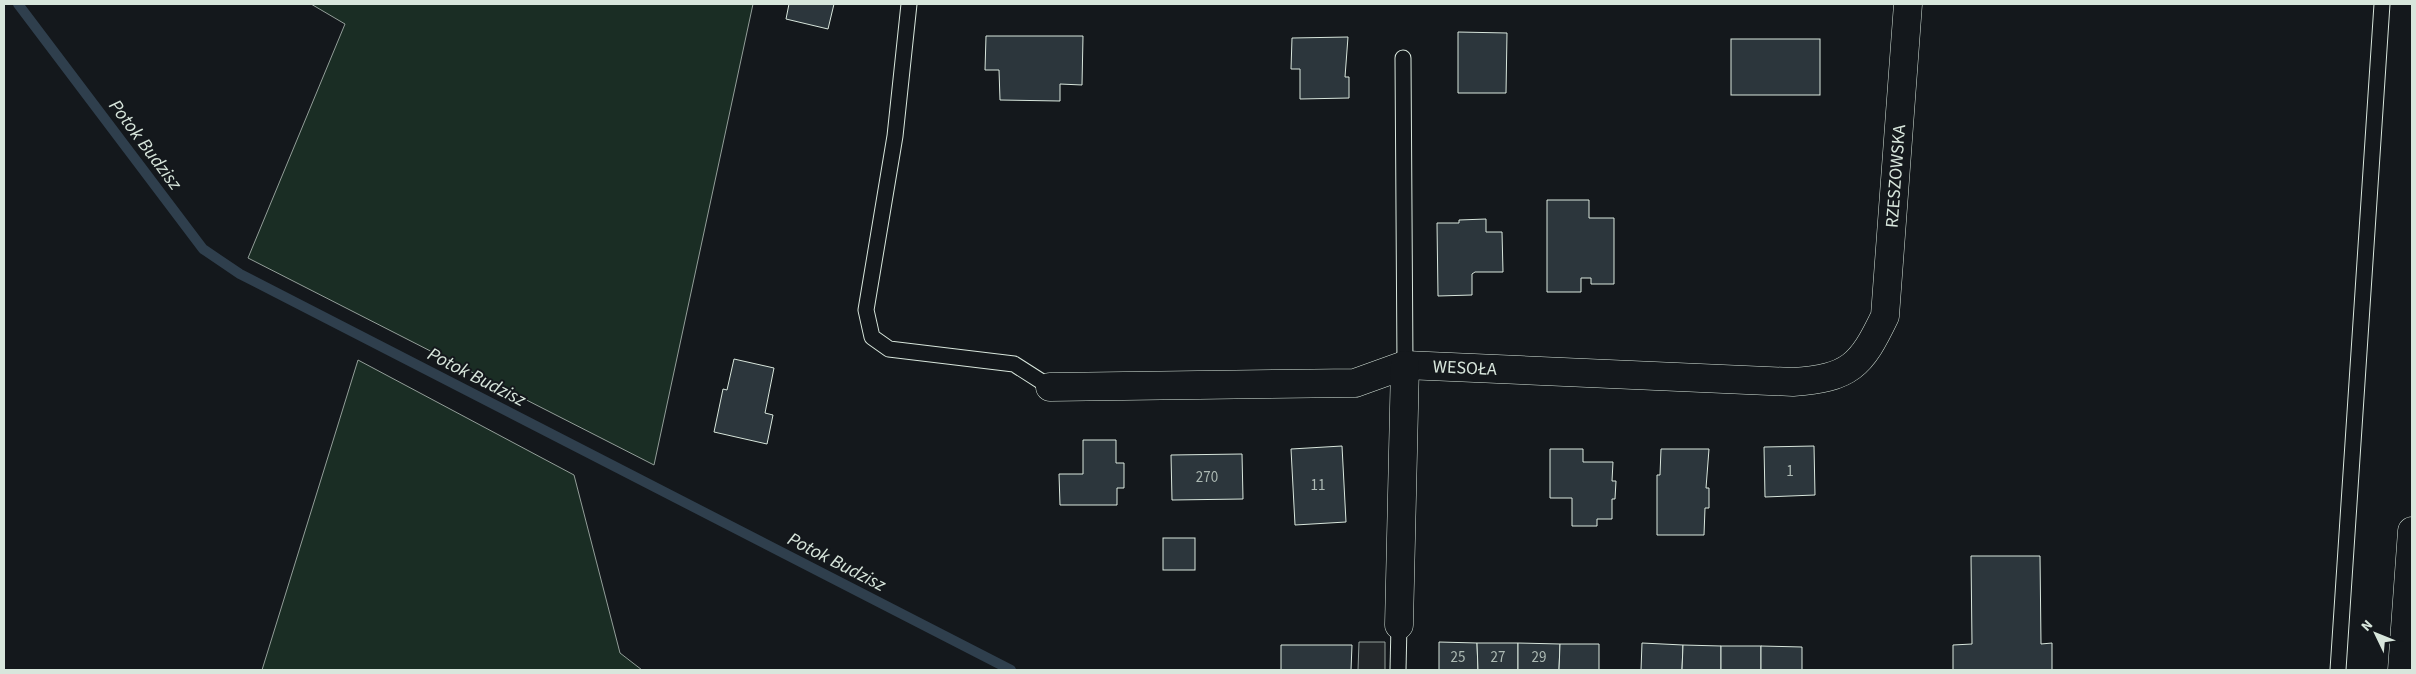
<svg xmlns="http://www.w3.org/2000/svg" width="2416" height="674" viewBox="0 0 2416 674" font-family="'Source Sans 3',sans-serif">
  <rect width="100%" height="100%" fill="#14181c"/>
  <g fill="#1a2d24" stroke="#939e99">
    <polygon points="311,4 753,4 654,465 248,258 345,24"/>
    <polygon points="358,360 574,475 620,653 642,670 262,670"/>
  </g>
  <polygon fill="#24282b" stroke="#939e99" points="1359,642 1385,642 1385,670 1358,670"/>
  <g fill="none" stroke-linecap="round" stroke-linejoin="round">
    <polyline stroke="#2f3f4d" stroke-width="10" points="18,4 203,249 240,274 1011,670"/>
  </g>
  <g fill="#2c363c" stroke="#d8e6dc">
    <polygon points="789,4 834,4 828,29 786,19"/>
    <polygon points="1458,32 1507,33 1506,93 1458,93"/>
    <polygon points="986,36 1083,36 1082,85 1060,84 1060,101 1000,100 999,70 985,70"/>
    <polygon points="1348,37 1345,77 1349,77 1349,98 1300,99 1300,69 1291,69 1292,38"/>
    <rect x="1731" y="39" width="89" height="56"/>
    <polygon points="1547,200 1589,200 1589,218 1614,218 1614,284 1591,284 1591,278 1581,278 1581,292 1547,292"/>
    <polygon points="1486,219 1486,232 1502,232 1503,272 1475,272 1472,274 1472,295 1438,296 1437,223 1459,223 1459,220"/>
    <polygon points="734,359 774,368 765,413 773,415 767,444 714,432 723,389 727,390"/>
    <polygon points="1083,440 1116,440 1116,463 1124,463 1124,488 1117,488 1117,505 1060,505 1059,474 1083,474"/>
    <polygon points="1342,446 1346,522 1295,525 1291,449"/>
    <polygon points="1814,446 1815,495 1765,497 1764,447"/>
    <polygon points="1550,449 1583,449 1583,462 1613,462 1612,481 1616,481 1615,499 1612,499 1612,519 1597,519 1597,526 1572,526 1572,498 1550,498"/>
    <polygon points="1661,449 1709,449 1706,488 1709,488 1709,508 1705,508 1704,535 1657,535 1657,475 1660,475"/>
    <polygon points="1242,454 1243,499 1172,500 1171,455"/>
    <rect x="1163" y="538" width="32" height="32"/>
    <polygon points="1971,556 2040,556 2041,644 2052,643 2052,670 1953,670 1953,645 1972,644"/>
    <polygon points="1439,642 1477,643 1478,670 1439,670"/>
    <polygon points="1477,643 1518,643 1518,670 1478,670"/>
    <polygon points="1518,643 1560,644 1559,670 1518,670"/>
    <polygon points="1642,643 1683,645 1682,670 1641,670"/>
    <polygon points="1560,644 1599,644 1599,670 1559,670"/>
    <polygon points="1281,645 1352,645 1351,670 1281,670"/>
    <polygon points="1683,645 1721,646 1721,670 1682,670"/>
    <rect x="1721" y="646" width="40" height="24"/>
    <polygon points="1761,646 1802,647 1802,670 1761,670"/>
  </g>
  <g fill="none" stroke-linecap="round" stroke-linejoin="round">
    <defs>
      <g id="lane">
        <polyline points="909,4 895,136 866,310 872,337 889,349 1014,364 1050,387"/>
        <polyline points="1403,58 1405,365"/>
        <polyline points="1398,670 1399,625"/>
        <polyline points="2338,670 2382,4"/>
      </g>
      <g id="street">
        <path id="s1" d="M1050,387L1355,383L1405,365L1793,382C1850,378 1861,366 1885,316L1908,4"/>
        <polyline points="1399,625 1405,365"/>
      </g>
      <polyline id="primary" points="2402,670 2412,531"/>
    </defs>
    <use href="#lane" stroke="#d8e6dc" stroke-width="17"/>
    <use href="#street" stroke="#d8e6dc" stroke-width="29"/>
    <use href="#primary" stroke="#d8e6dc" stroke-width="29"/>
    <use href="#lane" stroke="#14181c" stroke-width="15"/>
    <use href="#street" stroke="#14181c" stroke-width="28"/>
    <use href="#primary" stroke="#14181c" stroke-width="28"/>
  </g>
  <g text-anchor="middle" stroke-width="4" stroke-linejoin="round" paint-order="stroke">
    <g font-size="15" fill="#adbab4">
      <text x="1790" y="476">1</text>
      <text x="1207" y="482">270</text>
      <text x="1318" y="490">11</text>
      <text x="1458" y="662">25</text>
      <text x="1498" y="662">27</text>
      <text x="1539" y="662">29</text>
    </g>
    <g font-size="18" fill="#d8e6dc" stroke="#14181c">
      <text dy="6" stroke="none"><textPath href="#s1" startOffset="1009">RZESZOWSKA</textPath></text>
      <text dy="6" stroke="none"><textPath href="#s1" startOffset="418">WESOŁA</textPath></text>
    </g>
    <g font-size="19" font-style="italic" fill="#d8e6dc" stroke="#14181c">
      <text transform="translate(146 144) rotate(53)" y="7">Potok Budzisz</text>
      <text transform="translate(477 376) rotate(27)" y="7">Potok Budzisz</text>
      <text transform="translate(837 561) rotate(27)" y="7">Potok Budzisz</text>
    </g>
  </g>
  <rect width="2416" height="674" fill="none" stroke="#d8e6dc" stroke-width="10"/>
  <g transform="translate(2376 634) rotate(313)" stroke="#14181c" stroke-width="4" paint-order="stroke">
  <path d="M0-4L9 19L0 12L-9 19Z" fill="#d8e6dc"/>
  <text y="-8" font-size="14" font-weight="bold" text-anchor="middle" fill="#d8e6dc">N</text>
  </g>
</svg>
